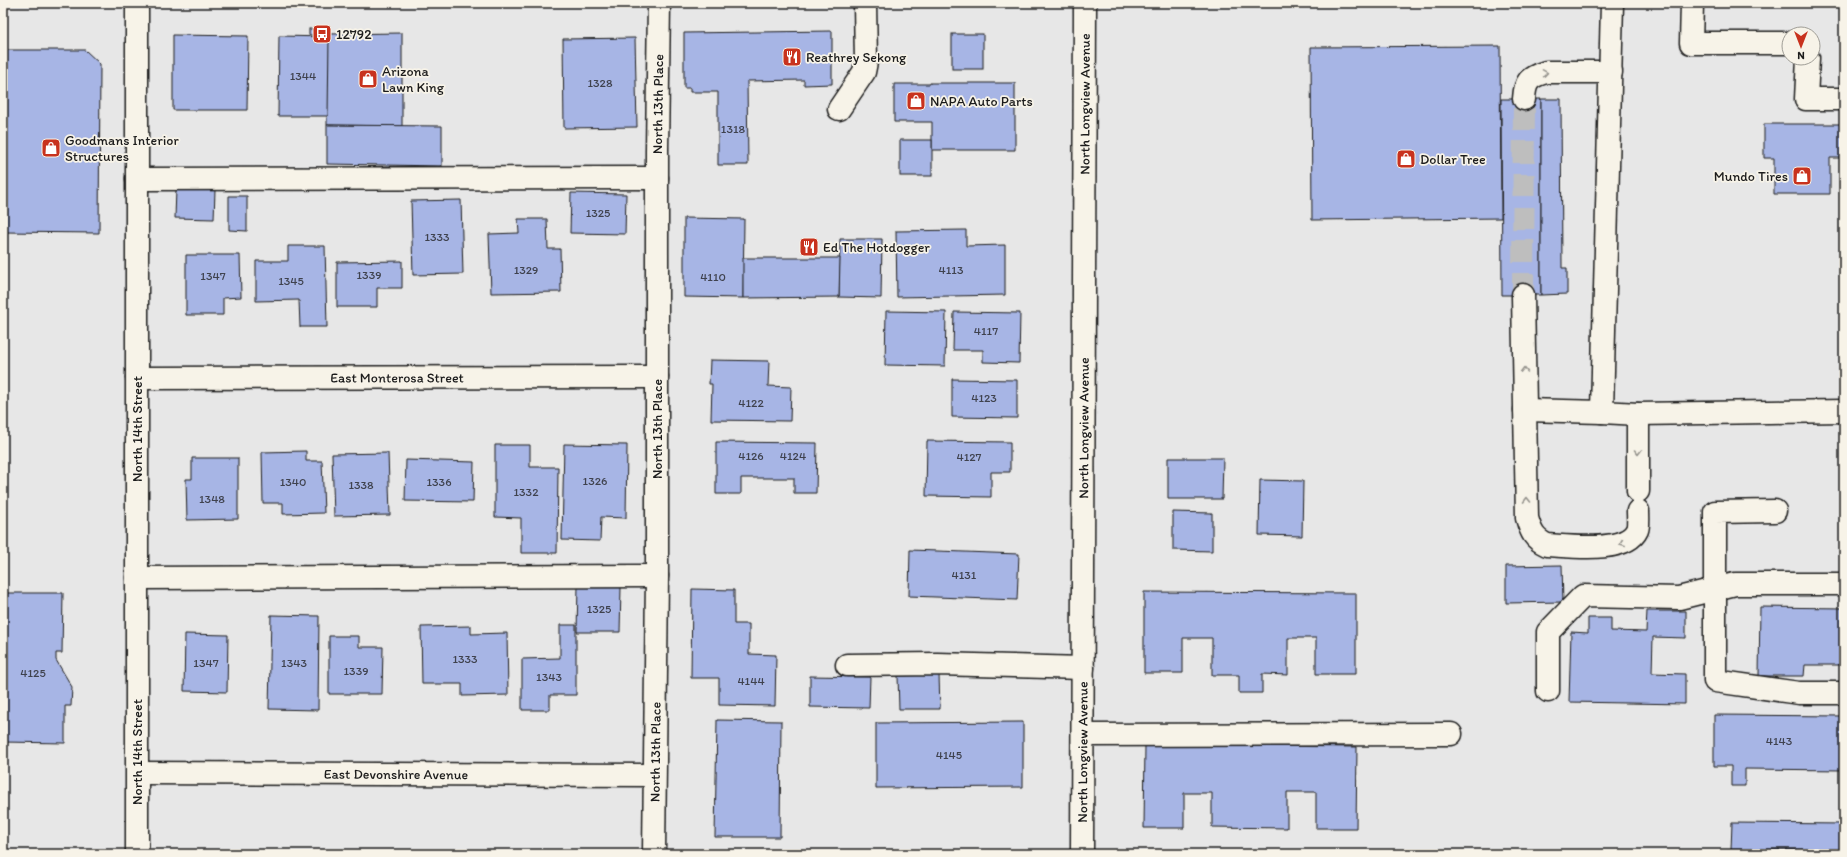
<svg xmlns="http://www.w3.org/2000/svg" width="1847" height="857" viewBox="0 0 1847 857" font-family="Itim,sans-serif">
  <rect width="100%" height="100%" fill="#e7e7e7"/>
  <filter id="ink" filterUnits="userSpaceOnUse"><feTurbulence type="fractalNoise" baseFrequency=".025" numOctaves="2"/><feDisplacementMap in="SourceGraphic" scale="8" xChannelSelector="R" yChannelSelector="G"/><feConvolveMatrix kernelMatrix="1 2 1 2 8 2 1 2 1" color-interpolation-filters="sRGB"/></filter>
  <g filter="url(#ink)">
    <g fill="#a7b5e5" stroke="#1c1c1c">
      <rect x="309" y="29" width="17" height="6"/>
      <polygon points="832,31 832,84 804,85 804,80 747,81 748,165 718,165 718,92 690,92 690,88 684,88 684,33"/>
      <polygon points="402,33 402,126 327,125 328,34"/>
      <rect x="952" y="34" width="31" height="35"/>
      <polygon points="173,35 248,36 247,110 173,110"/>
      <polygon points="279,36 329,37 328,116 278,116"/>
      <polygon points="635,38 637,127 564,128 563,39"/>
      <polygon points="1500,46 1501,218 1312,220 1311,47"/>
      <polygon points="3,50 85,50 100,64 99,233 3,232"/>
      <polygon points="930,83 1015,83 1015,150 932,150 932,122 894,122 894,84 930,84"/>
      <polygon points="1501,99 1541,99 1541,295 1502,295"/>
      <polygon points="1541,99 1561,99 1562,268 1567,268 1567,294 1541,295"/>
      <polygon points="1764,124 1844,124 1844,158 1830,158 1830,194 1774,194 1774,158 1764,158"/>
      <polygon points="327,125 442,126 442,166 327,164"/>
      <rect x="900" y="140" width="32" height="36"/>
      <polygon points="176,189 215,190 214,219 175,218"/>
      <polygon points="571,193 626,194 625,234 570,233"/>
      <polygon points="229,196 247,196 247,231 229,230"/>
      <polygon points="461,200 463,274 413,275 411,201"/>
      <polygon points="684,218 744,219 743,298 684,297"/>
      <polygon points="518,219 547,219 548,249 560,249 561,292 491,293 489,234 519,233"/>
      <polygon points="966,230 966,246 1005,245 1005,295 897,297 896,231"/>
      <polygon points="840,239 882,239 881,298 839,297"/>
      <polygon points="288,246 325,246 327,327 300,327 299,300 256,301 256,261 288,261"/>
      <polygon points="186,255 240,255 241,297 223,298 223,315 186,315"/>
      <polygon points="743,258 840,258 839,297 743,298"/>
      <polygon points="402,261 402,288 377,288 377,307 337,307 337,262"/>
      <polygon points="886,311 946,312 945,366 885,365"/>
      <polygon points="954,312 1020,313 1019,363 983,362 983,350 953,350"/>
      <polygon points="710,360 769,361 768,386 791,387 790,421 711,420 712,384 709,384"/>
      <polygon points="952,379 1017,380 1017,418 952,417"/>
      <polygon points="927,441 1010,442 1010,472 991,472 991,497 926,496"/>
      <polygon points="716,442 817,443 816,493 794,493 794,478 741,478 741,494 716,494"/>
      <polygon points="564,444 627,445 626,518 601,517 600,541 562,540"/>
      <polygon points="495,445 530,445 530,467 558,467 557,553 521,553 521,518 495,517"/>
      <polygon points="306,451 306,461 322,461 324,513 283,514 283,503 263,503 262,452"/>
      <polygon points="388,453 390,515 334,516 332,454"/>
      <polygon points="192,458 238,458 238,519 187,520 186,479 192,479"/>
      <polygon points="1168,458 1223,458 1222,499 1168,499"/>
      <polygon points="406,460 474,462 473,502 405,501"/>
      <polygon points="1260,480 1303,481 1302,536 1259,535"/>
      <polygon points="1173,512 1212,513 1212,551 1173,550"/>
      <polygon points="910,550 1019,554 1017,600 909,596"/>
      <polygon points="1562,565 1563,602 1506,603 1506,566"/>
      <polygon points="578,586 621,587 620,632 577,632"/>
      <polygon points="692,589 734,590 734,624 749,624 749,654 776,655 775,706 719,705 719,678 691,678"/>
      <polygon points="1144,592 1356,593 1356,674 1316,674 1316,638 1288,638 1288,675 1262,674 1262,693 1239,693 1239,675 1212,675 1212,638 1183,638 1183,673 1144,673"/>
      <polygon points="3,593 63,593 62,653 56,653 56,660 72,687 71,706 65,706 65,743 3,742"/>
      <polygon points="1760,607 1844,608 1844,665 1805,665 1804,676 1759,676"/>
      <polygon points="1647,611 1686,611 1686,638 1653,637 1652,673 1685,674 1685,704 1569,702 1571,632 1588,633 1588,618 1611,618 1611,631 1646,632"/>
      <polygon points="271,615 319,616 318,710 269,709"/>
      <polygon points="560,625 576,625 576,695 550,695 550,710 522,710 522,659 560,658"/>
      <polygon points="471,626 471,634 507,633 508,695 462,696 462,684 422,684 421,627"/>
      <polygon points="185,634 228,635 227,692 184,691"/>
      <polygon points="329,636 359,636 359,647 383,647 382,694 329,694"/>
      <polygon points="939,675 940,709 899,709 898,676"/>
      <polygon points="810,676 870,677 869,708 810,707"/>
      <polygon points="1714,715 1844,716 1844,770 1745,769 1745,786 1731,786 1731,766 1714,766"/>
      <polygon points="717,720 781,721 780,837 715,837"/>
      <polygon points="1023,722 1023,787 876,788 876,723"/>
      <polygon points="1145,745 1357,747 1356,828 1316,828 1316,792 1287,792 1287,828 1212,827 1212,793 1184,793 1184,828 1144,828"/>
      <polygon points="1732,823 1844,824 1844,850 1731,850"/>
      <polygon points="174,852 243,853 243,854 174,854"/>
    </g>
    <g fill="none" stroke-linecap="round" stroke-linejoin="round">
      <polyline stroke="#bebebe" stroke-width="22" stroke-dasharray="22 11" stroke-linecap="butt" points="1523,295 1524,99"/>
      <defs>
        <g id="minor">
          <polyline points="1612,3 1602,412 1638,414 1844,411"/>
          <polyline points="1692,3 1691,43 1789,43"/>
          <polyline points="1808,58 1806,99 1844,99"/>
          <path d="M1524,99C1525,81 1529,77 1546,72H1611"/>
          <polyline points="839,109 864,72 866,62 865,3"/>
          <polyline points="137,179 657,178"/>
          <path d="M1523,295L1527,518C1531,532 1534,539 1547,545C1569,546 1626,554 1637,530C1639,525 1638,517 1638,511"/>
          <path id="s1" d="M137,378L657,377"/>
          <polyline points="1525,410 1602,412"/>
          <polyline points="1638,491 1638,414"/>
          <polyline points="1775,511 1715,512 1715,681 1799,693 1844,693"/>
          <polyline points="137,578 657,576"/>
          <polyline points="847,665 937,664 1083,668"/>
          <polyline points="1548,691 1548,632 1583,596 1679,598 1735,584 1844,584"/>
          <polyline points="1083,735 1451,734"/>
          <path id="s2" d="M138,773L654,775"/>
          <polyline points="137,854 137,3"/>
          <path id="s3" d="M654,854L657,576V150L659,3"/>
          <path id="s4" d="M1082,854L1085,3"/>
        </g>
      </defs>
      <use href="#minor" stroke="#1c1c1c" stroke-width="25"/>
      <use href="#minor" stroke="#f7f3e8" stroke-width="22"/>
    </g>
    <defs><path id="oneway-chevron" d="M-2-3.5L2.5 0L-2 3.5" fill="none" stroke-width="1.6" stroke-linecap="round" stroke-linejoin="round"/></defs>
    <g stroke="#94928c">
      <use href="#oneway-chevron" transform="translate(1545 73) rotate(-9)"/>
      <use href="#oneway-chevron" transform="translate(1524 370) rotate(-91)"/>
      <use href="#oneway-chevron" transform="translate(1638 452) rotate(90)"/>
      <use href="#oneway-chevron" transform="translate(1527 500) rotate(-91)"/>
      <use href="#oneway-chevron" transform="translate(1622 543) rotate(158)"/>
    </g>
  </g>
  <defs>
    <symbol id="bus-square" viewBox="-11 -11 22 22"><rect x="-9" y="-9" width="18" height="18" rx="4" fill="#c8321e" stroke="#f7f3e8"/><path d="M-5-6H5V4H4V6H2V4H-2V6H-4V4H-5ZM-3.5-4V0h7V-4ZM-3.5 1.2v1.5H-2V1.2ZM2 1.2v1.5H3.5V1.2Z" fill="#fff"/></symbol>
    <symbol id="restaurant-square" viewBox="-11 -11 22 22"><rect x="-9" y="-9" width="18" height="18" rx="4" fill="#c8321e" stroke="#f7f3e8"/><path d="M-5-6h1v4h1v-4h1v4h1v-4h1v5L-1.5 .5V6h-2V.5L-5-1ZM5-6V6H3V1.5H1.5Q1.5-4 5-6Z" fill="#fff"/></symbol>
    <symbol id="shop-square" viewBox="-11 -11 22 22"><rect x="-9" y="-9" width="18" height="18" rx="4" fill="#c8321e" stroke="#f7f3e8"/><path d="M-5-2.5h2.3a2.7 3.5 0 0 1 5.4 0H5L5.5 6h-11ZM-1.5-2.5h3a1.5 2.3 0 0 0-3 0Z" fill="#fff"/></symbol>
  </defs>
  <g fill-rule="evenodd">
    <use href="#bus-square" x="311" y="23" width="22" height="22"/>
    <use href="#restaurant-square" x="781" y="46" width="22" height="22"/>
    <use href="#shop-square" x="357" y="68" width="22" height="22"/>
    <use href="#shop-square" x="905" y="90" width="22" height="22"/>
    <use href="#shop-square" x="40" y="137" width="22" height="22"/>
    <use href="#shop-square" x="1395" y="148" width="22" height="22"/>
    <use href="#shop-square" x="1791" y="165" width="22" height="22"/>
    <use href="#restaurant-square" x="798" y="236" width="22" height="22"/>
  </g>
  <g text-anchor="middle" stroke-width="3.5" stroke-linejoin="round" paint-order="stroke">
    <g font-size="12" fill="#3f424e">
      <text x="303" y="80">1344</text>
      <text x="600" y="87">1328</text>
      <text x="733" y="133">1318</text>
      <text x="598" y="217">1325</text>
      <text x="437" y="241">1333</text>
      <text x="526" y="274">1329</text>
      <text x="951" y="274">4113</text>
      <text x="369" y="279">1339</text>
      <text x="213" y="280">1347</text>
      <text x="713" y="281">4110</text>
      <text x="291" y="285">1345</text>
      <text x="986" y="335">4117</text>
      <text x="984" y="402">4123</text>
      <text x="751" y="407">4122</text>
      <text x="751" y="460">4126</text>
      <text x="793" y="460">4124</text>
      <text x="969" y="461">4127</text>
      <text x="595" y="485">1326</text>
      <text x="293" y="486">1340</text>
      <text x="439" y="486">1336</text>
      <text x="361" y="489">1338</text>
      <text x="526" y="496">1332</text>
      <text x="212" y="503">1348</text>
      <text x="964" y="579">4131</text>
      <text x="599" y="613">1325</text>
      <text x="465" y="663">1333</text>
      <text x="206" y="667">1347</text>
      <text x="294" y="667">1343</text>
      <text x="356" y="675">1339</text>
      <text x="33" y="677">4125</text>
      <text x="549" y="681">1343</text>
      <text x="751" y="685">4144</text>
      <text x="1779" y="745">4143</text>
      <text x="949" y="759">4145</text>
    </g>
    <g font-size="14" fill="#1c1c1c" stroke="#f7f3e8" text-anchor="start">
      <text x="336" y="39">12792</text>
      <text x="806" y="62">Reathrey Sekong</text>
      <text x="382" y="76">Arizona<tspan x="382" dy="16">Lawn King</tspan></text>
      <text x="930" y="106">NAPA Auto Parts</text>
      <text x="65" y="145">Goodmans Interior<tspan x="65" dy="16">Structures</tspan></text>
      <text x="1420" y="164">Dollar Tree</text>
      <text x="1788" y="181" text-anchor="end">Mundo Tires</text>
      <text x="823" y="252">Ed The Hotdogger</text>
    </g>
    <g font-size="14" fill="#1c1c1c" stroke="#f7f3e8">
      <text dy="5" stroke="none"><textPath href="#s3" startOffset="750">North 13th Place</textPath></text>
      <text dy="5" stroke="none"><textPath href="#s4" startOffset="750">North Longview Avenue</textPath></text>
      <text dy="5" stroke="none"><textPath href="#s1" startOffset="260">East Monterosa Street</textPath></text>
      <text dy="5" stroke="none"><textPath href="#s4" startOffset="426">North Longview Avenue</textPath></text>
      <text transform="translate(137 429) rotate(-90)" y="5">North 14th Street</text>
      <text transform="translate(657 429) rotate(-90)" y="5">North 13th Place</text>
      <text transform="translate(137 752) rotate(-90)" y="5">North 14th Street</text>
      <text dy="5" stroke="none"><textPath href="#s3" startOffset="102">North 13th Place</textPath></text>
      <text dy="5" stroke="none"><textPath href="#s4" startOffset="102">North Longview Avenue</textPath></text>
      <text dy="5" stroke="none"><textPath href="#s2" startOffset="258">East Devonshire Avenue</textPath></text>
    </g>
  </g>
  <rect width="1847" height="857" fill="none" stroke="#f7f3e8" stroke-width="16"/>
  <rect x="8" y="8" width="1831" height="841" fill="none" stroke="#1c1c1c" stroke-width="1.5" filter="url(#ink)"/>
  <g transform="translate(1801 46) rotate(180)"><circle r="19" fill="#f7f3e8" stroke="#9f9d96"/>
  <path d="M0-3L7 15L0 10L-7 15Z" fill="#c8321e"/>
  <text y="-6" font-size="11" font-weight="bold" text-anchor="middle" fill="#1c1c1c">N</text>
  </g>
</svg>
